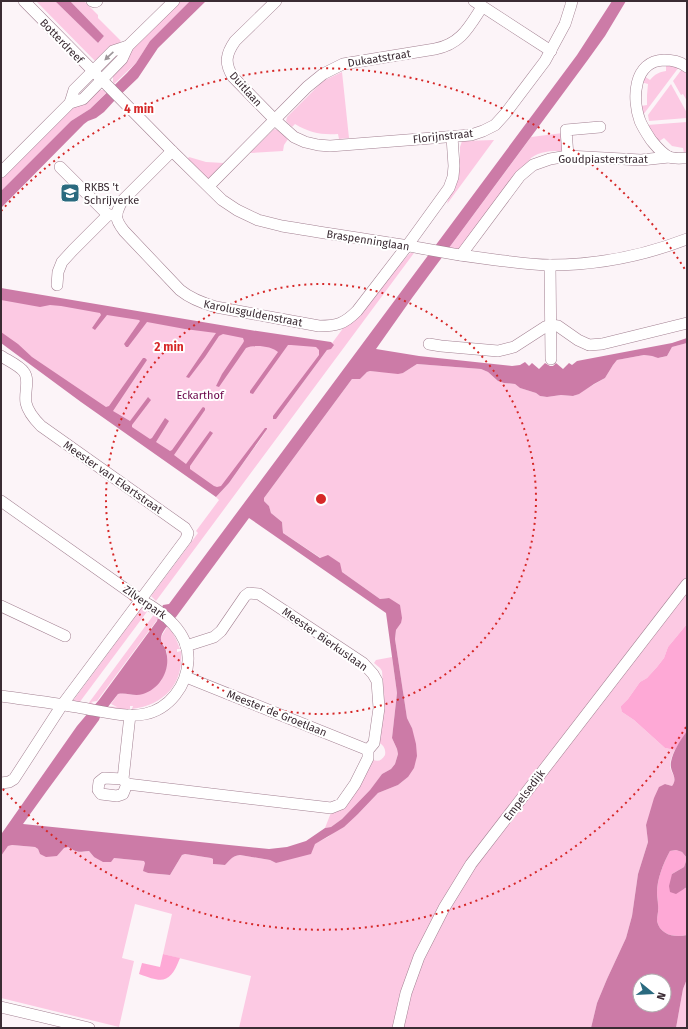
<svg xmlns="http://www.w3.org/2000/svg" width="688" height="1029" viewBox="0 0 688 1029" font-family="'Fira Sans',sans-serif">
  <rect width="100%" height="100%" fill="#fcf4f8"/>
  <g fill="#fcc9e3" fill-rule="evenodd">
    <polygon points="36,1 55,1 98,43 104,36 70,1 84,1 98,15 98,18 121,41 98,64"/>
    <polygon points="181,1 190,1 150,41 136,63 114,84 113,82 113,75 133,48"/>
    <path d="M666,64L679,67L643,115L641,106L647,105V95L648,84L641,82L644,76L650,80C655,74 659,72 666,71Z"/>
    <polygon points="682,69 687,74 687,101 683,94 681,95 673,81"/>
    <path d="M342,72L349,138L339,139L338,134C321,135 310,133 295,124L292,127L286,121L287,117L320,84L325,80Z"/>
    <polygon points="671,84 687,113 687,118 649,121 648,115"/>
    <polygon points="98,90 105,90 107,92 90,109 71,121 1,191 1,178 65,114 72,108 89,101"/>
    <polygon points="687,122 687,153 684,154 683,148 672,146 664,138 658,142 647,125"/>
    <polygon points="274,129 278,130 288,139 284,145 283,151 250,153"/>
    <path d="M563,133L564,148L562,151C551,151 540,151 531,158L463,247L460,250L449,248L531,137Z"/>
    <polygon points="494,140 447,204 460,158 460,147 462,141"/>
    <polygon points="189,157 206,162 224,163 211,178 207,179 186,161"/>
    <polygon points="411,253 414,253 156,601 151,596 198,533 196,531 219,500 216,497 229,483 267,430 216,496 1,337 1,291 329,344 276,419 344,327 400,261 402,262 409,254"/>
    <path d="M687,343V580L449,893L394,1028H239L251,976L163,954L172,914L135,904L122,958L134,961L119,1027L1,998V856L8,846L12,845L35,847L38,849L40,854L57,856L64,847H68C78,853 78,852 89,851L94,857L114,858L145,861V863L144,871L148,873L170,875L182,855L185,854L211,858L213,859V864L225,865C229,860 232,856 240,855L270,860L276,863L328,837L358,814L378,793L398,785L408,777L412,728L407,718L395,639L396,630L401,623L389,598L380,599L342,572L283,533L282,522L271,513L269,506L264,501V498L352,379H360L367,372L370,371L403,373L417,364L481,369L488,372L498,381L504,383L515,384L520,388L536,393L540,396L547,397L561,395L574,396L605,378L613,365L617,360L644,355L652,356L659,358L667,356L672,347Z"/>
    <path d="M687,588V624L668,647L664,658L657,667L647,678L640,682L628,699L621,706L622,712L634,720L665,748L675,750C673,754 670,760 670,765C670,774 679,777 672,786L665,784L646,825L648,842L638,874L632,916L626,938L607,979L597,1003L591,1028H401L422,956L471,871Z"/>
    <polygon points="143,606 149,609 79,703 72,702"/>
    <path d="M155,613C167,625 174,631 180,649H177V652L181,651C184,684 164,705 132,709L133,706H130V709H120L88,704ZM157,620L167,627L161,637V640L167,652V661L166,669L161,681L141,694L134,695L121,693L118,694L111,704L117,707L96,705L91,702L97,701Z"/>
    <path d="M392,657L397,693L392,738L397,749L398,754L395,764L391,769L382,774L370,790L342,819L331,827L325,828L332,810L369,763L373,760C379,762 382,760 385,755C386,750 384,745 379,743L380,731L384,697L382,671L380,668L374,663L376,660Z"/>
    <polygon points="687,979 687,1028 676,1028 683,989"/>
  </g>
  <g fill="#fea9d6">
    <polygon points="687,624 687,731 675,750 665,748 634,720 622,712 621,708 621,706 628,699 640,682 647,678 657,667 664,658 668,647"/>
    <path d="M676,850L682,852L687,858L684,867L672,874L684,889L687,887V935C675,938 660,935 657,921C657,916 659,910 658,905C658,901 657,897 657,893C657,879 663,864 670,851Z"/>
    <path d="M163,954L180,958C170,984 163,983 139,974L142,963L160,967Z"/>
  </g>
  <g fill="#cc7ba7" fill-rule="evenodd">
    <polygon points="55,1 70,1 104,36 98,43"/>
    <polygon points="190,1 206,1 158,48 138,78 115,100 104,112 96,118 88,121 84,124 1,208 1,191 71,121 90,109 127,73 136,63 150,41"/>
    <path d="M612,1H626L605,36L587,61L412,298L376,349L419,356L512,366L520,365L525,362L529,366L532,363L539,369L545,363L550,366H553L556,363L563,369L569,363L572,365L577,361L672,343L687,338V343L672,347L667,356L658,358L652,356L644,355L617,360L613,365L605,378L594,384L579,394L573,396L561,395L547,397L540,396L536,393L520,388L515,384L504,383L498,381L488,372L481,369L417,364L403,373L398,374L370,371L367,372L360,379H352L264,498V501L269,506L271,513L282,522L283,533L320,558L328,555L340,563L342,572L380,599L389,598L400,605L402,618L401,623L396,630L395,639L407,718L412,728L416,744L417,756L414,768L408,777L398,785L378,793L358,814L344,827L315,844L311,854L276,863L270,860L240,855C232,856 230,860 225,865L213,864V859L211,858L185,854L182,855L170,875L148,873L143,871L145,863L144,861L114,858L111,862H103L94,857L89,851C78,852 78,853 68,847L64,848L57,856L46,857L40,854L38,849L35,847L12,845L8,846L1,856L2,833L77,726L99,700L157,621L163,605L169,604L577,55ZM249,518L386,613L397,693L392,738L397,749L398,754L395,764L391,769L382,774L370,790L342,819L331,827L325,828L306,841L287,847L269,849L23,824L46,792L99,720L100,717L118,694C126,692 134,697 143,694C161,688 171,669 166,651C165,647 160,642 161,637C163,629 171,622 176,617Z"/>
    <path d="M1,288L250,330L331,342L334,345L331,349L327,350L276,419H273V416L319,355V350L316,347L291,345H288L253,394L250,393V391L278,352C272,346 254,344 246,348L219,387L216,386L222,374L243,343L244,341L243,338L223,334L219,336L205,357L189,378L186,377L216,333L185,329L147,322L128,347H126L124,344L140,321L139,320L107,315L95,330L92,328L101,315L100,313L61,306L50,305L40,307L1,300Z"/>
    <polygon points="1,332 18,344 32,357 106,407 109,406 143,358 145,358 147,360 113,411 130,421 148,397 151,400 132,425 132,427 150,439 152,438 165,418 169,421 156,442 170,451 172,450 202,408 203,407 205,408 205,410 174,455 186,464 210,431 213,433 190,466 190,469 214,486 217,487 221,486 265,428 267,428 267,429 229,483 216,497 81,402 1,343"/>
    <path d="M687,731V887L676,894L670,892L669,886L672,874L684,867L687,858L682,852L676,850L670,851C663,864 657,879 657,893C657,897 658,901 658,905C659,910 657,916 657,921C660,935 675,938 687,935V979L683,989L676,1028H591L597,1003L607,979L626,938L632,916L638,874L648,842L646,825L654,798L659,787L665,784L672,786C679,777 669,772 671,762C673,751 680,741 687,731ZM640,981H664V1005H640Z"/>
  </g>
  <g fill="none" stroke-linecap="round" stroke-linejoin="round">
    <defs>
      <g id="minor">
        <path d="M24,1L172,151L222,200L237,210L258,220L282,226C328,234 375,240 420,248C445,253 470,257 496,260C514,262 532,265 550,265C597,265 643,256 687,239"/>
        <polyline points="92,1 95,2 97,1"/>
        <path d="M276,1L235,41C226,54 224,63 233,77L275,120L294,137L305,142L318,145L330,146L471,135L483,131L495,125L505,114L545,61L565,24L571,5L572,1"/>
        <polyline points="474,1 551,51"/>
        <path d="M687,67C681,62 672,60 664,60C633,61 632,99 640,121C643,128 647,134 651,140C656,146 661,153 669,157C674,159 681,158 687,158"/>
        <polyline points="70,103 74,90 113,51 128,46"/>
        <path d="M172,151L122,201C115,215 114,218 124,231L180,290C191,299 202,303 216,307L319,326C337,326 344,324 357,311L407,246L449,188L453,177L454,166L452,137"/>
        <polyline points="568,156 566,130 600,127"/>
        <polyline points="60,167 108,215"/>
        <polyline points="1,172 70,103 83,99 122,59 128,46 174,1"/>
        <path d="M209,186L307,87L323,74L343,64L435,49C461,44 469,27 482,7"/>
        <polyline points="461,255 520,176 533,165 550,159 568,156 641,160 669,157"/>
        <polyline points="550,265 551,359"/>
        <polyline points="57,285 58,272 62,262 73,250 108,215 117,215"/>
        <polyline points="429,344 441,346 498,351 514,347 545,327 551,325 558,326 578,340 589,345 602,344 687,323"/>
        <path d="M1,356C7,360 20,366 24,372C30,380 24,393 26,403C28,412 34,419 41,426L185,528L188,533L186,539L62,705L14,779L9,782L1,783"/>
        <path d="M1,501L141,600C163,612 190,633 188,661C187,686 169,709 145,714C127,718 100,711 82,708C55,703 28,700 1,696"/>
        <polyline points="1,606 65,636"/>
        <polyline points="186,677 368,750"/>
        <polyline points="130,715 123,779 127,784 331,808 341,804 355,784 368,758 368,750 374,743 379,708 377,681 373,674 363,663 259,594 249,593 245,596 221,631 214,637 186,646"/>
        <polyline points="123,779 104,778 99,782 98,790 101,794 117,796 123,794 127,784"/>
        <polyline points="1,1007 89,1028"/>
        <polyline points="398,1028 406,993 419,957 444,908 471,864 687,584"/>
      </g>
    </defs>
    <use href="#minor" stroke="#a38192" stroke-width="12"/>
    <use href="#minor" stroke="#fff" stroke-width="11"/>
  </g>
  <defs><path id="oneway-solid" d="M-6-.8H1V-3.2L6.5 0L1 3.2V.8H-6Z"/></defs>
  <use fill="#9d969a" href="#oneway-solid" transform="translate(109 56) rotate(137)"/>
  <g fill="none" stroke="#d62828" stroke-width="2" stroke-dasharray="2 4">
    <circle cx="321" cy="499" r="215"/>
    <path d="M686 727A430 430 0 0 1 1 787M1 211A430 430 0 0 1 686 271"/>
  </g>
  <defs>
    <symbol id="school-square" viewBox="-11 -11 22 22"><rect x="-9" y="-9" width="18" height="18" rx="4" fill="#2a6a7f" stroke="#fff"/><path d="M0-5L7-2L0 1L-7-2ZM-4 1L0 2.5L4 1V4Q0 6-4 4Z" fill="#fff"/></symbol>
  </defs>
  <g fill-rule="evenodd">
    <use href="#school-square" x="59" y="182" width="22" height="22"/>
  </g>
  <g text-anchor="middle" stroke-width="4" stroke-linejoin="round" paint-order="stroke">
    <g font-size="11" fill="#3b2c34" stroke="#fff">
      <text transform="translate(62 41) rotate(46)" y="4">Botterdreef</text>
      <text transform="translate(379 58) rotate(-9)" y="4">Dukaatstraat</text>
      <text transform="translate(246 89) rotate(48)" y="4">Duitlaan</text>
      <text transform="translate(443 136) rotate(-6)" y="4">Florijnstraat</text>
      <text x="603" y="163">Goudpiasterstraat</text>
      <text transform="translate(368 240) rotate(9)" y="4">Braspenninglaan</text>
      <text transform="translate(253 313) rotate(11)" y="4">Karolusguldenstraat</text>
      <text transform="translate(113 477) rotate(35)" y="4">Meester van Ekartstraat</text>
      <text transform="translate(145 602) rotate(35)" y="4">Zilverpark</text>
      <text transform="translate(325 639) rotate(35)" y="4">Meester Bierkuslaan</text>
      <text transform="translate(277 713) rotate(22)" y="4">Meester de Groetlaan</text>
      <text transform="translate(524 795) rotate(-53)" y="4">Empelsedijk</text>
    </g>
    <g font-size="11" fill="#3b2c34" stroke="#fff" text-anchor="start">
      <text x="84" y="191">RKBS 't<tspan x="84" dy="13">Schrijverke</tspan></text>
    </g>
    <g font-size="11" fill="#680247" stroke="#fff">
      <text x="200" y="399">Eckarthof</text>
    </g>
  </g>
  <circle cx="321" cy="499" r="6" fill="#d62828" stroke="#fff" stroke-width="2"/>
  <g font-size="12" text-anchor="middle" font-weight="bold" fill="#d62828" stroke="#fff" stroke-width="4" stroke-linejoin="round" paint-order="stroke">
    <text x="139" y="113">4 min</text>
    <text x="169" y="351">2 min</text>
  </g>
  <rect width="688" height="1029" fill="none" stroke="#3b2c34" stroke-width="4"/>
  <g transform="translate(652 993) rotate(108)"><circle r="19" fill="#ffffff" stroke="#b1abae"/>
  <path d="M0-3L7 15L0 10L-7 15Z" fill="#2a6a7f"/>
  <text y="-6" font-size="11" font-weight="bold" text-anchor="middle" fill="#3b2c34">N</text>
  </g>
</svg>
